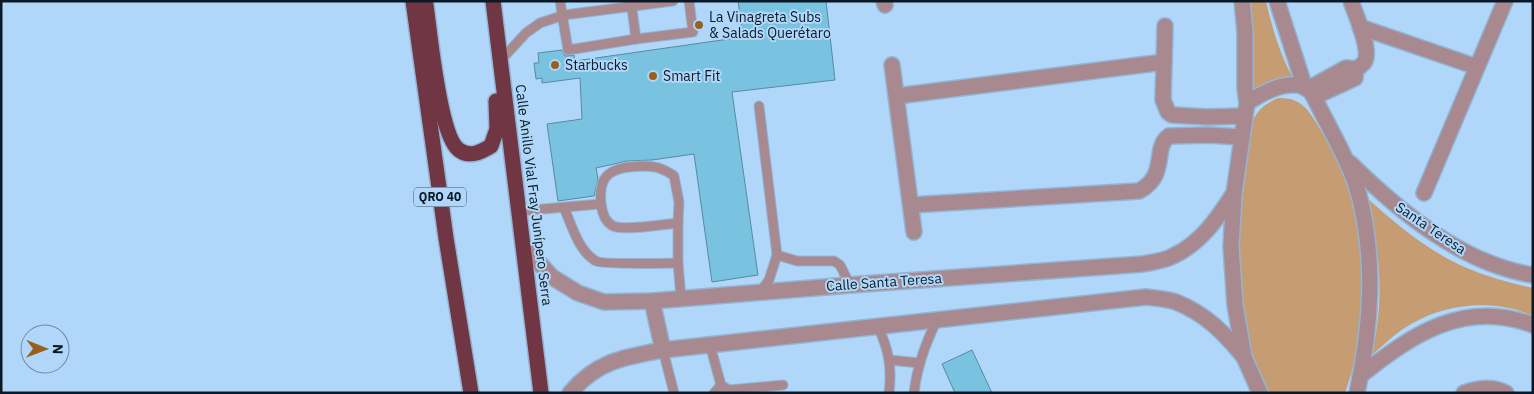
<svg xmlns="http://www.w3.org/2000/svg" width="1534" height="394" viewBox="0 0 1534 394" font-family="'IBM Plex Sans',sans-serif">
  <rect width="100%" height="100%" fill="#b0d7fa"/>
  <g fill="#c69c72">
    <path d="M1250,1H1266C1272,29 1281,57 1295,82C1276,81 1268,81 1252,92L1254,70Z"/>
    <path d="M1278,98C1304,97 1310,113 1322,132C1346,170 1361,217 1364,262C1365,275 1362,290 1362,304C1360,335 1356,363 1345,393H1266L1252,358L1240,308L1238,232L1252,122C1258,109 1265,104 1278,98Z"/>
    <path d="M1364,195C1394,223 1429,252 1467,268C1488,277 1510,283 1533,288V316C1496,299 1448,303 1413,323C1398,331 1384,344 1371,356C1385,303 1381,247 1364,195Z"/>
  </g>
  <g fill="#79c2e0" stroke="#568ba0">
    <polygon points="738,1 826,1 835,80 732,92 758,275 712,282 694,154 652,160 627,161 596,168 598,179 594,196 558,201 547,124 582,119 580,78 542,83 542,78 536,79 534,63 539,63 538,53 562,50 565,56 574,55 575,61 743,37"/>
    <polygon points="972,350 992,393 955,393 942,364"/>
  </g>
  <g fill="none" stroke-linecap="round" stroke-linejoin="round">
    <defs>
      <g id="lane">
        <polyline points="560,1 568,50 636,39 631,1"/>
        <polyline points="636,39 693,32 689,1"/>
        <polyline points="500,61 526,33 540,23 564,15 673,1"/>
        <polyline points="759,106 777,255 769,280 760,292"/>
        <path d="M642,166C655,166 663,168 674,176L679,202L678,223C665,224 623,231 613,226C599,219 597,187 606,177C614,167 631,167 642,166Z"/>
        <path d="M564,208C572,225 578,251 596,261C602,265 666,263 678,263"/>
        <polyline points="520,211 600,204"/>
        <polyline points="678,223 678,263 681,298"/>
        <polyline points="777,255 797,261 834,261 840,265 850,285"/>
        <path d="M878,327C889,350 892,368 889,393"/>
        <polyline points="710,345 721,385 729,390 783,385"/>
        <polyline points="663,350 674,393"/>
        <polyline points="890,360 919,363"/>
        <polyline points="714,393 721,385"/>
        <path d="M914,393C917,366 925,344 937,320"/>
      </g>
      <g id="street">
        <polyline points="884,1 885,5"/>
        <polyline points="1242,1 1245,32 1245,88 1247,103"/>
        <polyline points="1277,1 1305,88"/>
        <polyline points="1165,26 1163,100 1168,112 1172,115 1207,117 1244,116"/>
        <polyline points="1360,27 1477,67"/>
        <polyline points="892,65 914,232"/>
        <path d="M1308,89L1346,68L1356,69C1359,67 1363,65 1365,61C1371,48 1355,14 1351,1"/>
        <polyline points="897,96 1164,62"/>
        <polyline points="1314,97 1355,78 1356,69"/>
        <path d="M1350,163C1399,211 1462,264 1533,275"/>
        <polyline points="1424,193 1505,1"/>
        <path d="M911,205L1139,191C1169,175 1152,148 1169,136L1208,135L1242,137"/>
        <path d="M525,247L552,277L578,293L604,302L652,301L850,285L1143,264C1152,262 1164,261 1173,256C1201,243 1217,219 1234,193"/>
        <polyline points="652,301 663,350"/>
        <path d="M1360,376C1412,334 1465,299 1533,325"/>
        <path d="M570,393C597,361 624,357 663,350L1146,297C1155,298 1167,299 1176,302C1206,314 1224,333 1244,357"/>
        <path d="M1260,393L1244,357L1235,305L1231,247L1234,193L1247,103C1262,93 1288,78 1307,88C1310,90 1312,94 1314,97C1329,128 1350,162 1359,195C1376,261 1371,327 1357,393"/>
        <path d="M1464,393C1478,388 1492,386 1506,393"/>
      </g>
      <g id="highway">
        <polyline points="413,1 446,238 471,393"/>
        <path d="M424,1L426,5C430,32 439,136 459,150C470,158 481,152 491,146L497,129L496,101"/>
        <polyline points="493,1 541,393"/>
      </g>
    </defs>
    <use href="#lane" stroke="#92b5d4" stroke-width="11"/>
    <use href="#street" stroke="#92b5d4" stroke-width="18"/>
    <use href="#highway" stroke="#92b5d4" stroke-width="18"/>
    <use href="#lane" stroke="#a8898f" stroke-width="9"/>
    <use href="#street" stroke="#a8898f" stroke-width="15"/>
    <use href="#highway" stroke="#713644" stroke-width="15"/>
  </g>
  <g fill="#99601d" stroke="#b0d7fa" stroke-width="2">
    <circle cx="699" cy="25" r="5"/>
    <circle cx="555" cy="65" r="5"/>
    <circle cx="653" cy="76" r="5"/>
  </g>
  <g text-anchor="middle" stroke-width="4" stroke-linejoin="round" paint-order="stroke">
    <rect fill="#b0d7fa" stroke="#3c5265" stroke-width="1" x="414" y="187.5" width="52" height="19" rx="4"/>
    <g font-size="12" font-weight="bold" fill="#0a1925">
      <text x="440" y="201">QRO 40</text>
    </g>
    <g font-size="14" fill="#0a1925" stroke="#b0d7fa" text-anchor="start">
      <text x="709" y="22">La Vinagreta Subs<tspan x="709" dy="16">&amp; Salads Querétaro</tspan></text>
      <text x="565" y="70">Starbucks</text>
      <text x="663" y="81">Smart Fit</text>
    </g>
    <g font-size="14" fill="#0a1925" stroke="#b0d7fa">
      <text transform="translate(534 195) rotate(83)" y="5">Calle Anillo Vial Fray Junípero Serra</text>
      <text transform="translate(1431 228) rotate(34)" y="5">Santa Teresa</text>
      <text transform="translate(884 282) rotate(-4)" y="5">Calle Santa Teresa</text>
    </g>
  </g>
  <rect width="1534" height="394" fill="none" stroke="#0a1925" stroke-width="5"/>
  <g transform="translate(45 349) rotate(91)"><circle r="24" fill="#b0d7fa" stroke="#6e8ba5"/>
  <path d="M0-4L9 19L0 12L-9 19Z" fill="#99601d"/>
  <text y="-8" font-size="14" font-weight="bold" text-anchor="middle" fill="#0a1925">N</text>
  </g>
</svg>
